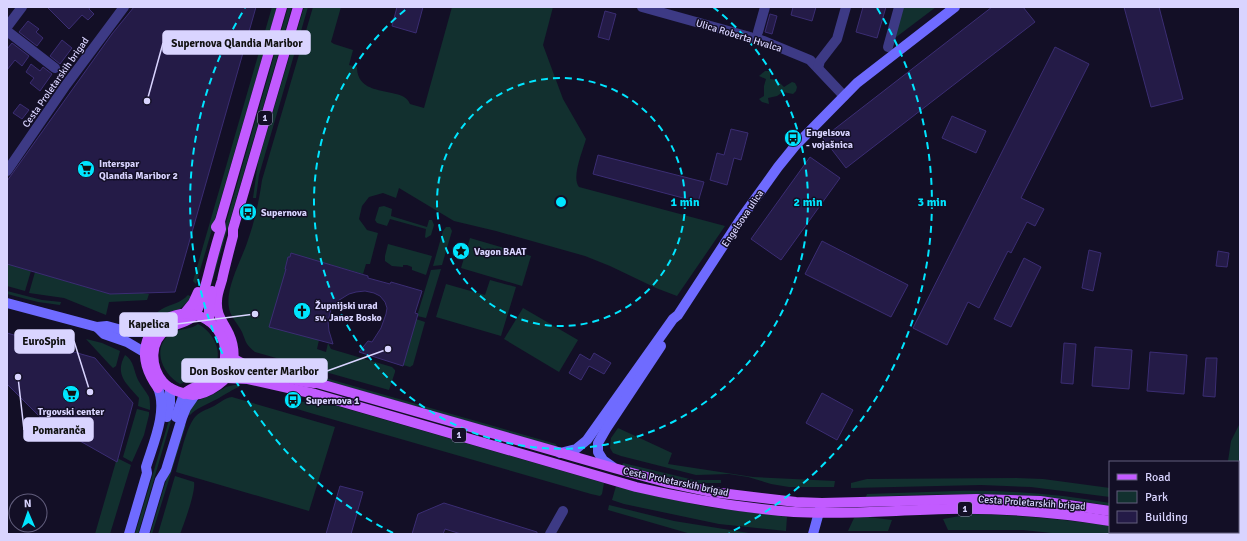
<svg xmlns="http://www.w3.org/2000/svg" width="1247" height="541" viewBox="0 0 1247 541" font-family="Signika,sans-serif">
  <rect width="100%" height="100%" fill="#130f26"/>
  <g fill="#12302f">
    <polygon points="272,7 277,7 196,284 193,281"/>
    <polygon points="288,7 292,7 210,289 221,240"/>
    <polygon points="304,7 308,7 259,175 256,198 253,198 258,162"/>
    <path d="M313,7H341L331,42L334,44L353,50L349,65L357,67C357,100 404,85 410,104L424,108L452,7H553L543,45L563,99L586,139C583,150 571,178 579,187L725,226L677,296L656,288L610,266L585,256L496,231L454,221L399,188L396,198L383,193L369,197L362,206L359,219L367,230L378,233L370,264H366L363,274L291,254L290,257H288L285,269H286L319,340L317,349L326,352L328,343L331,349L392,367L395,370V372L389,390L255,352C246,345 246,342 242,332C238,324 230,316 229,308C225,288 242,259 248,240C255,220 259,201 262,180Z"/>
    <polygon points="901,7 936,7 891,41"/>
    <path d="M765,71H770V79C776,79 780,83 784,87L792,82L795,83L797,87L796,91L793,94L783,92L777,96L768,98L769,104L762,102L759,99L764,96V86L766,79L759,76Z"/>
    <polygon points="384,206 392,209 391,216 427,227 429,220 432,220 434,225 431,235 426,238 425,237 426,229 390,219 387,226 377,223 375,220 379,207"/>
    <polygon points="446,227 450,227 452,231 442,265 433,266 443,231"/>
    <polygon points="470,238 531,256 522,286 461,268"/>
    <polygon points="388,244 432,256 426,275 412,270 412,267 407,265 403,265 403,267 392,266 385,261 385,256"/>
    <polygon points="7,264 31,271 25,291 7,286"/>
    <polygon points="441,269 426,318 417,316 431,270"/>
    <polygon points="35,272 110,294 142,293 149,294 147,300 109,302 106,315 64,298 29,293"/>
    <polygon points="490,280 516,287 501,336 436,317 446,284 485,295"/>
    <polygon points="7,291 42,300 61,302 60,305 38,302 7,294"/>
    <path d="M188,295L192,297L180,309L167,313L147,327L137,328L138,325C148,321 154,314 162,309C171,304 181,303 188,295Z"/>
    <polygon points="523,308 578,340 559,372 504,339"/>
    <polygon points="416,319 425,322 413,365 410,367 403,365"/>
    <path d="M198,324C215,333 227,358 209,373C203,378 195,377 188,380C185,382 183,383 180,384C161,373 150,344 174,332C182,328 190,330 198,324Z"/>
    <polygon points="86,339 102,343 120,351 116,366 113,368 109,364"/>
    <path d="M125,355C134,360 134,372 138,380C141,386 146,391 149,397C150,401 150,405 150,410L138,406L139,398C127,384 114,375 125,355Z"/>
    <polygon points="259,359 556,444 557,447 258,361"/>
    <path d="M234,385H240L239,387C229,391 222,397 213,401C204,406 197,408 190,415L187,414L195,402L199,400L212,395L226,387Z"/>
    <path d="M232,397L335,427L309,511L176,472C180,458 186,426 196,416C201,411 206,410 212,407C219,404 224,398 232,397Z"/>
    <polygon points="296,401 337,406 604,483 602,494 600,496 591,494 307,412 294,408"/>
    <polygon points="137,409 149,412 149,415 144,435 132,462 123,457"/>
    <polygon points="169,420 171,421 138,534 135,534"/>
    <polygon points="1240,423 1240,498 1238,495 1238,462 1228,461 1231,441"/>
    <polygon points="183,424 186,425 152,534 150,534"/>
    <polygon points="618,428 672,453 668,464 753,477 835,481 834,487 789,487 771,484 748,477 729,474 696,475 621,456 613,453 610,448 611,438"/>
    <polygon points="117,458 131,465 110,534 95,534"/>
    <polygon points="623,463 694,480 721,480 721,483 693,483 622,466"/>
    <path d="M175,476L194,482C196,491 184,524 180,534H158Z"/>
    <polygon points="1016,478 1043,479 1110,488 1110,497 1031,487 981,485 851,488 851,483 867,479"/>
    <polygon points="616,486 650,495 708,507 787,517 786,531 719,524 624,504 612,500"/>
    <path d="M956,491C1008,490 1059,494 1110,503V506C1095,503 1080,501 1065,499C999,492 932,494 866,497L867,494Z"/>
    <polygon points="609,505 674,521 755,534 691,534 608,510"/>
    <path d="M971,514C1018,515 1064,519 1110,526V532H1137L1146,534H1061L1023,530H948L943,519Z"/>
    <polygon points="868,517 892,520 888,531 848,531 854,518"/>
  </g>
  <g fill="#241b47" stroke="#3b2d73">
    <polygon points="47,7 90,7 89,9 94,14 88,20 82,15 69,29"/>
    <polygon points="134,7 256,7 175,292 110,294 7,264 7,181 112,34"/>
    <polygon points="397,7 423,7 416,33 392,26"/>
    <polygon points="793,7 816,7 812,21 791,15"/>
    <polygon points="863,7 886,7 877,38 856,32"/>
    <polygon points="992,7 1023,7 1035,22 846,168 823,138"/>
    <polygon points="1124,7 1159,7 1183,99 1151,107"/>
    <polygon points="605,11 616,14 609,40 598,37"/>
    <polygon points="770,14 777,16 772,34 765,32"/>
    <polygon points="28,21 39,29 36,32 43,38 37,46 19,32"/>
    <polygon points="62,40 72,48 60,64 50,56"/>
    <polygon points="12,43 29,56 22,66 15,60 7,70 7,49"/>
    <polygon points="1055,47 1089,64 1021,198 1044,209 1035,226 1027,222 1011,253 1008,251 979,308 968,302 947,345 913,328"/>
    <polygon points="31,64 40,71 43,67 52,74 40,91 30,83 34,78 26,72"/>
    <polygon points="20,104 29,110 22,119 13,113"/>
    <polygon points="952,116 986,131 976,153 942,138"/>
    <polygon points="731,129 748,133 741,160 734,158 727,185 710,180 717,153 724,155"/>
    <polygon points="598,155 704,182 698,202 593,174"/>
    <polygon points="810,157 840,178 781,260 751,239"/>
    <polygon points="822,241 908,285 891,317 805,274"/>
    <polygon points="1089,250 1101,253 1093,291 1082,288"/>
    <polygon points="1218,251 1229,253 1227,267 1216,266"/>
    <polygon points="291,253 368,276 368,278 390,284 391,282 422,291 415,313 418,314 403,366 359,352 368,341 372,342 381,328 386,314 387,308 385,302 380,296 374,293 365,291 356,292 349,294 336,302 331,309 328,321 329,331 333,344 269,327 286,269 285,269 288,257 290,257"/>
    <polygon points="1024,258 1041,267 1011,327 994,319"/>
    <polygon points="7,333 95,358 133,403 117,462 43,420 7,384"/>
    <polygon points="1064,343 1076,344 1073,384 1061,383"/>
    <polygon points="1095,347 1132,350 1129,389 1092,386"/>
    <polygon points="1150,352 1187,355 1184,394 1147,391"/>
    <polygon points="594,353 611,363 604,374 589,366 581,380 569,373 580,354 590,360"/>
    <polygon points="1206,358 1217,358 1215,397 1203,396"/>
    <polygon points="822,393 853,410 837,440 806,423"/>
    <polygon points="340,486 363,492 351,534 326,534"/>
    <polygon points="444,503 537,532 537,534 461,534 445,529 443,534 412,534 418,514"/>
  </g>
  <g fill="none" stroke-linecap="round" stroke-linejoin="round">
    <g stroke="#3d3a85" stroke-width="10">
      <polyline points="642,7 764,41 810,60 844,96"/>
      <polyline points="7,27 22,7"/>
      <polyline points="7,31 55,68"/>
      <polyline points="758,32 765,7"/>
      <polyline points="888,47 899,7"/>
      <polyline points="818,68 820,61 837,39 846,7"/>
      <polyline points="7,171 66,85 124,7"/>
      <polyline points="550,534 563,511"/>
    </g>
    <g stroke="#6f6bff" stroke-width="10">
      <polyline points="7,303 97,327 107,326 129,332 151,332"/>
      <polyline points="97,327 104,334 127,342 144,352"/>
      <polyline points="167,417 170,403 170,388"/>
      <polyline points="176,417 184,394"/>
      <polyline points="560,453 576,449 587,440 673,319 678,315 740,220 778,167 795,146 857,83 955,7"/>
      <polyline points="613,467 603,460 598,452 598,443 606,429 661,346"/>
      <path d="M129,534L147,473L146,467C153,444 168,411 158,388"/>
      <polyline points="144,534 160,480 166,470 182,418 186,408 195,395"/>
      <polyline points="813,534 821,505"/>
    </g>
    <g stroke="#c25bff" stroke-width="10">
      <path d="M220,221L221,229C216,245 212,260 208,276C205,287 202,300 197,311C191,323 177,322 167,329C149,341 150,367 163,382C170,390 183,394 193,395C202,395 211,390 218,385C235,373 237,352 229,334C223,321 216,316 217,301C217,294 220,287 222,280C225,266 229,251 233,236V229L298,7"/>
      <polyline points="216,227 220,221 282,7"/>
      <polyline points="184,314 193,303 198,292"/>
      <polyline points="209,321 209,308 212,291"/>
      <path d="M226,352C229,355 232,358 236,360C251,369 300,383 317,383L614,468L665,482L712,492L796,502L822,503L976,499L1040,501L1110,511"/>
      <path d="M226,378L248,379L315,394L636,487C688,499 741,508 794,512C845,515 896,510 948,509C1002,508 1056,512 1110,521"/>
      <path d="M158,388C111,323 205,284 224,343C227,354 225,365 218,374C209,386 194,384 184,394"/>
      <polyline points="1157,532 1165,534"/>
      <polyline points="1197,532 1203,534"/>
    </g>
  </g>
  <g fill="none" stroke="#00e5ff" stroke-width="2" stroke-dasharray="7 5">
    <circle cx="561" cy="202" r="124"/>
    <path d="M713 7A247 247 0 1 1 409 7"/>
    <path d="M393 533A371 371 0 0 1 245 8M877 8A371 371 0 0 1 729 533"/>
  </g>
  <defs>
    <symbol id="bus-disc" viewBox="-11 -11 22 22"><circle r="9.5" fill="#00e5ff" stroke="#130f26"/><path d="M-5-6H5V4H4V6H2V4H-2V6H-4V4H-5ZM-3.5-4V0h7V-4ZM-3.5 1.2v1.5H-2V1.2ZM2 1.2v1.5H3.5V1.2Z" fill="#111"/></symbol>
    <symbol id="supermarket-disc" viewBox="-11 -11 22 22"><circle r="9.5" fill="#00e5ff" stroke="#130f26"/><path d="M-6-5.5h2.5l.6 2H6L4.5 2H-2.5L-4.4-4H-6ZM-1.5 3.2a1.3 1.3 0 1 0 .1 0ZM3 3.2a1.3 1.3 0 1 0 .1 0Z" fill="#111"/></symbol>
    <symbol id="sight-disc" viewBox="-11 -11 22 22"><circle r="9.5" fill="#00e5ff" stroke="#130f26"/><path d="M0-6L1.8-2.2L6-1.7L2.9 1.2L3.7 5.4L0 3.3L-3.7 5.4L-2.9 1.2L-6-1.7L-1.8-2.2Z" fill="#111"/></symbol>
    <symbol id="church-disc" viewBox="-11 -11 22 22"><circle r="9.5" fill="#00e5ff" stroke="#130f26"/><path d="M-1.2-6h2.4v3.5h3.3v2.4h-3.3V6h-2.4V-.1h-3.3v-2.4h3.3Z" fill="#111"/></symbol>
  </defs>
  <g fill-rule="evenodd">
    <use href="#bus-disc" x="783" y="128" width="20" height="20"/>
    <use href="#supermarket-disc" x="76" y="159" width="20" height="20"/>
    <use href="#bus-disc" x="238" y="202" width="20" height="20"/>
    <use href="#sight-disc" x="451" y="241" width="20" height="20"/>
    <use href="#church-disc" x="292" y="301" width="20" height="20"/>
    <use href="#supermarket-disc" x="61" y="384" width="20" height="20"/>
    <use href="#bus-disc" x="283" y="390" width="20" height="20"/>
  </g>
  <g text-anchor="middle" stroke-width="3" stroke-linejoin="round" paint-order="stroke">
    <g fill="#130f26" stroke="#9e99be" stroke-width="1">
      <rect x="258" y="111" width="14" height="14" rx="3"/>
      <rect x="452" y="428" width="14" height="14" rx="3"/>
      <rect x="958" y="502" width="14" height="14" rx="3"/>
    </g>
    <g font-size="9" font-weight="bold" fill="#d9d4ff">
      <text x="265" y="121">1</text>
      <text x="459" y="438">1</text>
      <text x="965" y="512">1</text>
    </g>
    <g font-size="10" fill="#d9d4ff" stroke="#130f26">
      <text transform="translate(739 35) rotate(17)" y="4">Ulica Roberta Hvalca</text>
      <text transform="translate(55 82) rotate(-55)" y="4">Cesta Proletarskih brigad</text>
      <text transform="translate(742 218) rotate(-56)" y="4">Engelsova ulica</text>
      <text transform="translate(676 481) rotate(12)" y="4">Cesta Proletarskih brigad</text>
      <text transform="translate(1032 502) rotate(4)" y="4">Cesta Proletarskih brigad</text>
    </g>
    <g font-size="10" font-weight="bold" fill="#d9d4ff" stroke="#130f26" text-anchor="start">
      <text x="806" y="136">Engelsova<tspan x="806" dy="12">- vojašnica</tspan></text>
      <text x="99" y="167">Interspar<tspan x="99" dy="12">Qlandia Maribor 2</tspan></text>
      <text x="261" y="216">Supernova</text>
      <text x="474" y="255">Vagon BAAT</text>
      <text x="315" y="309">Župnijski urad<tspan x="315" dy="12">sv. Janez Bosko</tspan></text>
      <text x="306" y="404">Supernova 1</text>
      <text x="71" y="415" text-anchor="middle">Trgovski center</text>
    </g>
  </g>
  <circle cx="561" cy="202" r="6" fill="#00e5ff" stroke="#130f26" stroke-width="2"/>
  <g font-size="12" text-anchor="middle" font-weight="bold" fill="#00e5ff" stroke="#130f26" stroke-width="3" stroke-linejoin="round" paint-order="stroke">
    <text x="685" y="206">1 min</text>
    <text x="808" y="206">2 min</text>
    <text x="932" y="206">3 min</text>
  </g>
  <path fill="none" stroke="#d9d4ff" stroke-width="1.5" d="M147 101L163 43M255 314L177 324M90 392L74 341M388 349L327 371M18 377L24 430"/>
  <g fill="#d9d4ff" stroke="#130f26" stroke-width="1.5">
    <circle cx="147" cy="101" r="4"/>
    <circle cx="255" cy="314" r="4"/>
    <circle cx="90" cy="392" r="4"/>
    <circle cx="388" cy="349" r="4"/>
    <circle cx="18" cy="377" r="4"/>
  </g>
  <g fill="#d9d4ff" stroke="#d9d4ff" stroke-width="1.5">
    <rect x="163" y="31" width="147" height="23" rx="4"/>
    <rect x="120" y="313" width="57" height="23" rx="4"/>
    <rect x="15" y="330" width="59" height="23" rx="4"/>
    <rect x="182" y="359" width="145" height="23" rx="4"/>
    <rect x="24" y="418" width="69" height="23" rx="4"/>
  </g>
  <g font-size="11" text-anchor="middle" font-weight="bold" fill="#111">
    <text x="237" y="47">Supernova Qlandia Maribor</text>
    <text x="149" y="328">Kapelica</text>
    <text x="44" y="345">EuroSpin</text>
    <text x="254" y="375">Don Boskov center Maribor</text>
    <text x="59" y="434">Pomaranča</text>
  </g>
  <rect width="1247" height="541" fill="none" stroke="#d9d4ff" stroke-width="16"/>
  <rect x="1109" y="461" width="130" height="72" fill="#130f26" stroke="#625e7d"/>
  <rect x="1117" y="474" width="20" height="6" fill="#c25bff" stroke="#625e7d"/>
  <text x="1145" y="481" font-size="12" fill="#d9d4ff">Road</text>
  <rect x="1117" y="491" width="20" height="12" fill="#12302f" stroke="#625e7d"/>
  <text x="1145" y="501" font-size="12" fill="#d9d4ff">Park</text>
  <rect x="1117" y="511" width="20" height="12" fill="#241b47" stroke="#625e7d"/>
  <text x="1145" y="521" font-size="12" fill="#d9d4ff">Building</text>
  <g transform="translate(28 513) rotate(358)"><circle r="19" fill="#130f26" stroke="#625e7d"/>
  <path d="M0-3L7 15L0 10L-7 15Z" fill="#00e5ff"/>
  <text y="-6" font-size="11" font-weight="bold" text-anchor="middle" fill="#d9d4ff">N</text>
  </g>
</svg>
